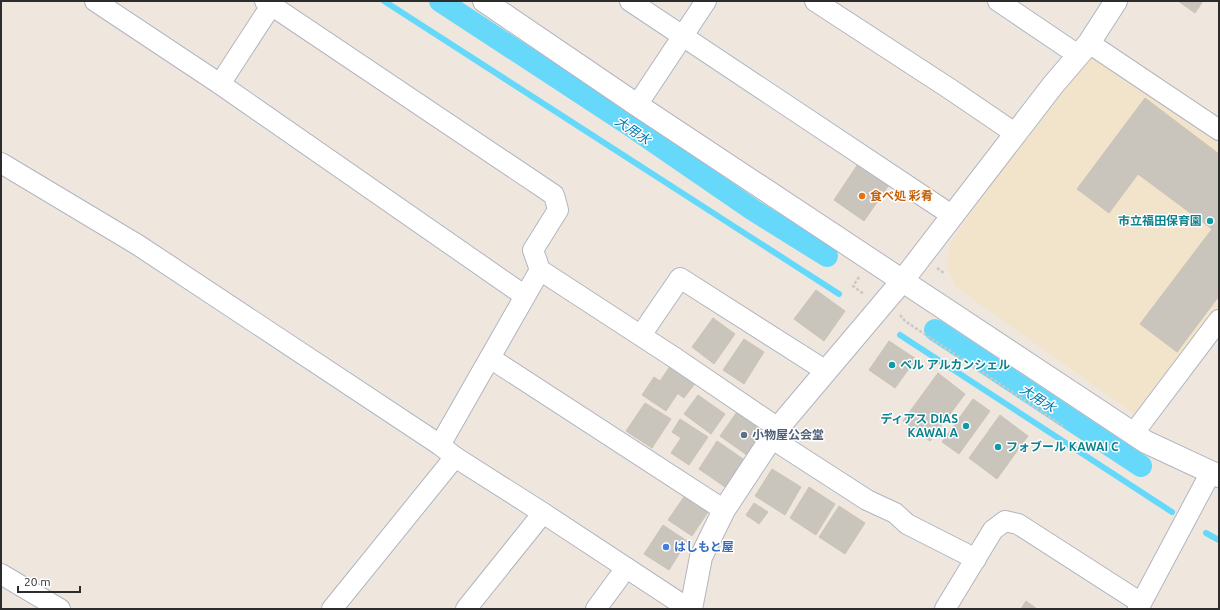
<svg xmlns="http://www.w3.org/2000/svg" width="1220" height="610" viewBox="0 0 1220 610" font-family="Ubuntu,'Noto Sans JP',sans-serif">
  <rect width="100%" height="100%" fill="#efe7dd"/>
  <polygon fill="#f2e4cb" points="1090,46 1219,138 1219,307 1140,418 956,287 947,268 950,243"/>
  <g fill="none" stroke-linecap="round" stroke-linejoin="round">
    <g stroke="#66d9fb" stroke-width="6">
      <polyline points="384,1 839,294"/>
      <polyline points="900,335 1172,512"/>
      <polyline points="1206,533 1219,540"/>
    </g>
    <g stroke="#66d9fb" stroke-width="22">
      <polyline points="440,1 625,122 753,210 827,256"/>
      <polyline points="935,330 1141,466"/>
    </g>
  </g>
  <g fill="#cac5bc" stroke="#cbc3b6">
    <polygon points="1178,1 1203,1 1195,13"/>
    <polygon points="1145,98 1219,154 1219,296 1177,352 1140,324 1212,229 1138,174 1109,213 1077,189"/>
    <polygon points="858,164 889,185 864,221 834,200"/>
    <polygon points="816,290 845,311 824,341 794,319"/>
    <polygon points="713,318 735,334 714,364 692,347"/>
    <polygon points="744,339 764,352 744,384 723,370"/>
    <polygon points="889,341 916,359 895,388 869,370"/>
    <polygon points="671,365 696,382 684,398 660,381"/>
    <polygon points="938,373 965,394 930,441 903,421"/>
    <polygon points="654,377 678,393 666,411 642,395"/>
    <polygon points="698,395 725,414 711,434 684,414"/>
    <polygon points="973,399 990,411 959,454 942,442"/>
    <polygon points="645,403 671,419 652,448 626,431"/>
    <polygon points="737,412 768,434 751,458 720,436"/>
    <polygon points="1000,415 1028,436 997,479 969,458"/>
    <polygon points="680,419 708,437 689,465 671,453 681,438 672,432"/>
    <polygon points="717,441 749,463 731,491 699,469"/>
    <polygon points="772,469 801,487 785,515 755,496"/>
    <polygon points="809,487 835,504 816,535 790,518"/>
    <polygon points="686,494 710,509 692,536 668,520"/>
    <polygon points="754,503 768,512 759,524 746,515"/>
    <polygon points="839,506 865,523 845,554 819,537"/>
    <polygon points="663,525 687,541 669,570 644,554"/>
    <polygon points="1026,601 1037,609 1021,609"/>
  </g>
  <g fill="none" stroke-linecap="round" stroke-linejoin="round">
    <defs>
      <g id="minor">
        <polyline points="95,1 220,84 525,296"/>
        <polyline points="265,1 554,195 558,210 533,250 540,270 675,358 778,428"/>
        <polyline points="630,1 953,216"/>
        <polyline points="815,1 950,89 1016,134"/>
        <polyline points="998,1 1078,55"/>
        <polyline points="1089,43 1219,130"/>
        <polyline points="220,84 274,1"/>
        <polyline points="637,105 706,1"/>
        <polyline points="1,163 138,245 440,445 455,457 543,513 689,609"/>
        <polyline points="641,335 680,278 826,371"/>
        <polyline points="490,358 724,510"/>
        <polyline points="1133,434 1219,320"/>
        <polyline points="771,438 867,500 895,513 907,524 976,559"/>
        <polyline points="440,445 540,270"/>
        <polyline points="1,574 60,609"/>
        <polyline points="332,609 455,457"/>
        <polyline points="466,609 543,513"/>
        <polyline points="596,609 626,568"/>
        <polyline points="945,609 993,530 1005,521 1018,524 1141,603"/>
        <polyline points="1138,609 1211,472"/>
      </g>
      <g id="tertiary">
        <polyline points="484,1 637,105 1146,442 1219,476"/>
        <polyline points="691,609 701,557 724,510 778,428 903,280 1053,85 1089,43 1116,1"/>
      </g>
    </defs>
    <use href="#minor" stroke="#b1b5c1" stroke-width="22"/>
    <use href="#tertiary" stroke="#b1b5c1" stroke-width="24"/>
    <g stroke="#c8c8c8" stroke-width="2.5" stroke-dasharray="3 2" stroke-linecap="butt">
      <polyline points="937,268 944,273"/>
      <polyline points="859,277 853,286 864,294"/>
      <polyline points="900,315 905,321 1063,426"/>
    </g>
    <use href="#minor" stroke="#fff" stroke-width="20"/>
    <use href="#tertiary" stroke="#fff" stroke-width="22"/>
  </g>
  <circle fill="#e8710a" stroke="#fff" stroke-width="1.5" cx="862" cy="196" r="4"/>
  <g fill="#0f9aa8" stroke="#fff" stroke-width="1.5">
    <circle cx="1210" cy="221" r="4"/>
    <circle cx="892" cy="365" r="4"/>
    <circle cx="966" cy="426" r="4"/>
    <circle cx="998" cy="447" r="4"/>
  </g>
  <circle fill="#5c6f8a" stroke="#fff" stroke-width="1.5" cx="744" cy="435" r="4"/>
  <circle fill="#3f7fe0" stroke="#fff" stroke-width="1.5" cx="666" cy="547" r="4"/>
  <g text-anchor="middle" stroke-width="3" stroke-linejoin="round" paint-order="stroke">
    <g font-size="12" font-weight="bold" fill="#c56008" stroke="#fff" text-anchor="start">
      <text x="870" y="200">食べ処 彩肴</text>
    </g>
    <g font-size="12" font-weight="bold" fill="#0d838f" stroke="#fff" text-anchor="end">
      <text x="1202" y="225">市立福田保育園</text>
      <text x="900" y="369" text-anchor="start">ベル アルカンシェル</text>
      <text x="958" y="423">ディアス DIAS<tspan x="958" dy="14">KAWAI A</tspan></text>
      <text x="1006" y="451" text-anchor="start">フォブール KAWAI C</text>
    </g>
    <g font-size="12" font-weight="bold" fill="#4e5e75" stroke="#fff" text-anchor="start">
      <text x="752" y="439">小物屋公会堂</text>
    </g>
    <g font-size="12" font-weight="bold" fill="#366cbe" stroke="#fff" text-anchor="start">
      <text x="674" y="551">はしもと屋</text>
    </g>
    <g font-size="13" font-style="italic" fill="#0077ac" stroke="#fff">
      <text transform="translate(633 130) rotate(34)" y="5">大用水</text>
      <text transform="translate(1038 398) rotate(33)" y="5">大用水</text>
    </g>
  </g>
  <rect width="1220" height="610" fill="none" stroke="#2c2c2c" stroke-width="4"/>
  <path d="M18 586v6h62v-6" fill="none" stroke="#2c2c2c" stroke-width="2"/>
  <text x="24" y="586" font-size="12" fill="#2c2c2c" stroke="#ffffff" stroke-width="3" paint-order="stroke">20 m</text>
</svg>
